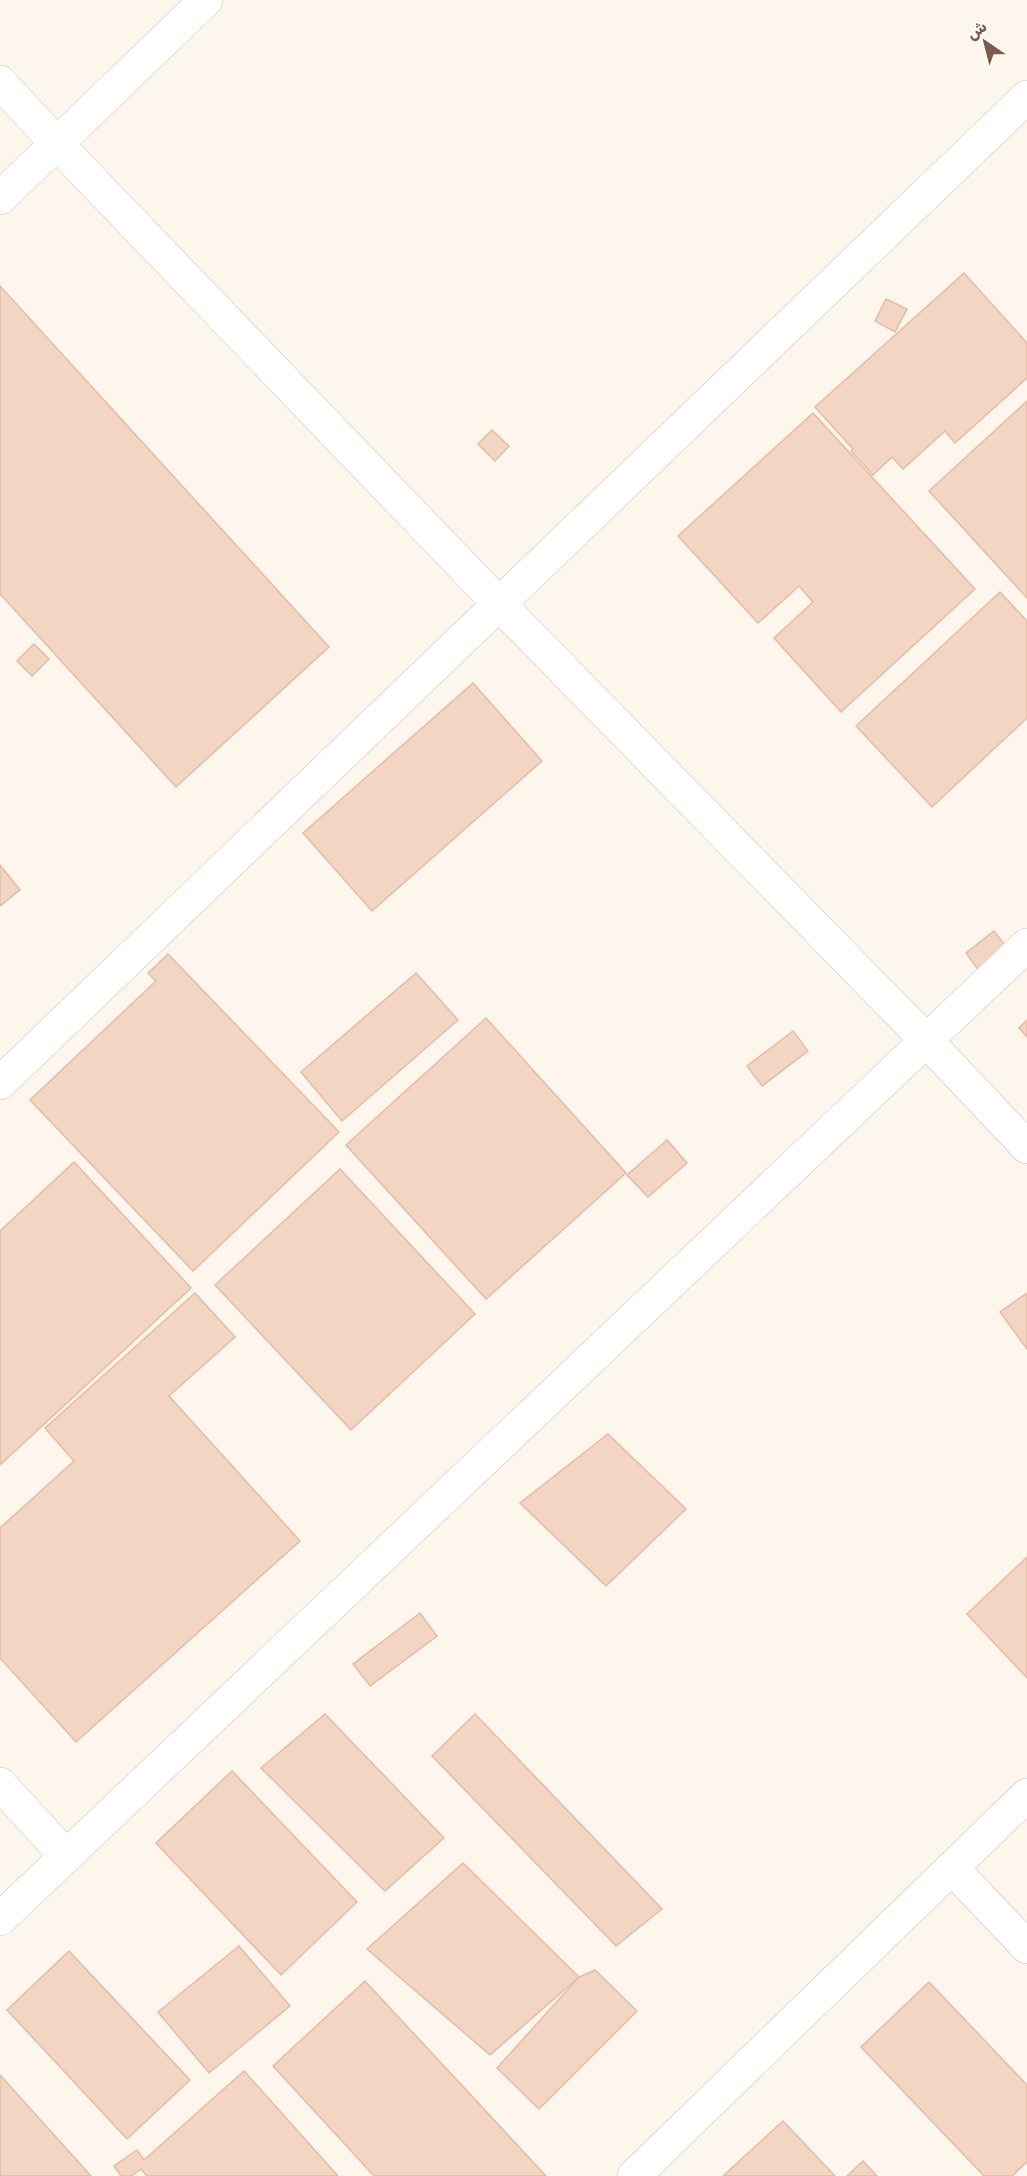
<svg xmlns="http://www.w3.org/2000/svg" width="1027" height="2176" viewBox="0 0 1027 2176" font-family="Rubik,Vazirmatn,sans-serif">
  <rect width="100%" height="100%" fill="#fdf6ec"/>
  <g fill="#f3d5c3" stroke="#e6bba3" stroke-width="1.5">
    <polygon points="964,273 1027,343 1027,378 955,443 945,431 903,469 892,457 873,475 851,451 853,449 815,407"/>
    <polygon points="0,286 329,647 176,787 0,594"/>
    <polygon points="886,299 907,309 895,332 875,321"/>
    <polygon points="1027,401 1027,598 929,491"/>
    <polygon points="813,413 975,589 841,712 774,638 813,602 799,586 758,623 678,536"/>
    <polygon points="492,430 509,446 495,461 478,444"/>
    <polygon points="1000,592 1027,621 1027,718 932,807 856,726"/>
    <polygon points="34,644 49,659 32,676 17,661"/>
    <polygon points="473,683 542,761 372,911 303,833"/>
    <polygon points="0,865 20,890 0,906"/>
    <polygon points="994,931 1011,953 982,975 966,953"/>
    <polygon points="168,954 339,1132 193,1271 30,1100 156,981 148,973"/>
    <polygon points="416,973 458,1020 342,1121 301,1072"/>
    <polygon points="486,1018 626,1173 486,1299 346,1145"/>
    <polygon points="1027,1020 1027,1037 1019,1028"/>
    <polygon points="793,1031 808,1051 762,1086 747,1066"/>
    <polygon points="667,1140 687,1163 648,1197 627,1175"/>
    <polygon points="74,1162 191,1288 0,1465 0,1231"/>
    <polygon points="340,1169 475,1314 351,1430 215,1285"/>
    <polygon points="195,1293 235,1337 169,1396 300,1541 76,1742 0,1658 0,1528 74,1461 45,1428"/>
    <polygon points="1027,1293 1027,1349 1000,1312"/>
    <polygon points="608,1434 686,1509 606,1586 520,1503"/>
    <polygon points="1027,1557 1027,1678 967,1614"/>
    <polygon points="420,1613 437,1636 370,1686 353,1664"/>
    <polygon points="325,1714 444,1838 385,1891 261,1768"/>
    <polygon points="475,1714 662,1909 616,1946 432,1756"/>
    <polygon points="232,1771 357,1902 281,1975 156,1843"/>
    <polygon points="463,1863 579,1977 490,2055 367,1949"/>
    <polygon points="239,1946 290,2006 209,2073 158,2012"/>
    <polygon points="69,1951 190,2080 127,2139 7,2010"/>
    <polygon points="595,1970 637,2011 539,2109 497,2068 579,1977"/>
    <polygon points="365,1981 546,2176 374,2176 273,2066"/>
    <polygon points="929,1982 1027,2085 1027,2162 1012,2176 984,2176 861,2047"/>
    <polygon points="244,2071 338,2176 147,2176 141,2169 131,2176 121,2176 114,2166 137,2150 144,2160"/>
    <polygon points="0,2075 91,2176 0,2176"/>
    <polygon points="783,2121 835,2176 723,2176"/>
    <polygon points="863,2161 877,2176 847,2176"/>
  </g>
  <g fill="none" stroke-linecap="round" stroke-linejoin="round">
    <defs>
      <g id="minor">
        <polyline points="0,198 206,0"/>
        <polyline points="0,1083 1027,97"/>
        <polyline points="0,1784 66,1856"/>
        <polyline points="952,1868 1027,1947"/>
        <polyline points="0,1919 1027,945"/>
        <polyline points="634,2176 1027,1795"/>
      </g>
      <polyline id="tertiary" points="0,82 57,144 500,605 926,1040 1027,1147"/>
    </defs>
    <use href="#minor" stroke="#d1beb0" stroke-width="34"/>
    <use href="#tertiary" stroke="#d1beb0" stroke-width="34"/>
    <use href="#minor" stroke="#fff" stroke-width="33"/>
    <use href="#tertiary" stroke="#fff" stroke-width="33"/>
  </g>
  <g transform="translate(985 42) rotate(325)" stroke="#fffaf3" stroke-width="4.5" paint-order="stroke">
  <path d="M0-4.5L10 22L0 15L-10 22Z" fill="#7a5c4d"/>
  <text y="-9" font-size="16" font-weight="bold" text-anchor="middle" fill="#7a5c4d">ش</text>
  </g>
</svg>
